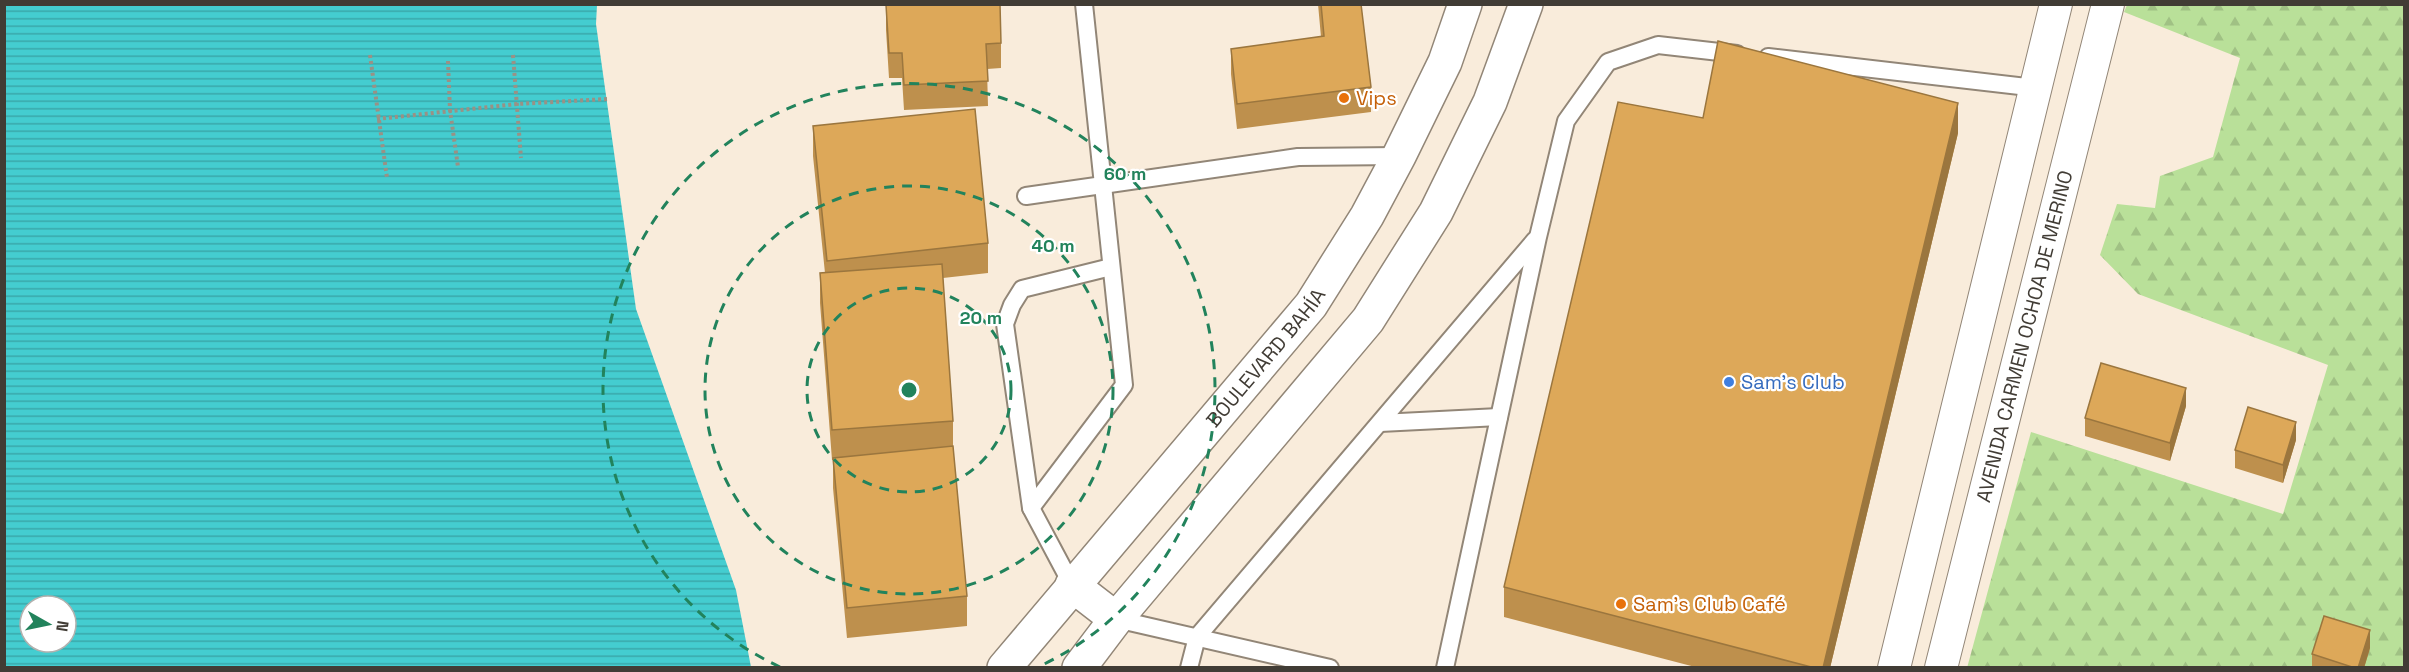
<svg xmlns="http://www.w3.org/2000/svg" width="2409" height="672" viewBox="0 0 2409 672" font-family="'Space Grotesk',sans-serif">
  <defs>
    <pattern id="forest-firs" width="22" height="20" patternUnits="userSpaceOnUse" patternTransform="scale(1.5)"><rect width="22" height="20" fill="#b9e099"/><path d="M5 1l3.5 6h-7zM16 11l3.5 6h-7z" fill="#a0c184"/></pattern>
    <pattern id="water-rules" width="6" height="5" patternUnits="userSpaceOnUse" patternTransform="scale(1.5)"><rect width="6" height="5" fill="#44cdd0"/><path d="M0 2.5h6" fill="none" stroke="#3aa8aa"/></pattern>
  </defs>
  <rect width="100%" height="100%" fill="#f9ecdb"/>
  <polygon fill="url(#forest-firs)" points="2127,5 2404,5 2404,667 1967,668 2031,432 2283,514 2328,365 2138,294 2100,255 2117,204 2155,208 2160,176 2213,157 2240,58 2124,12"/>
  <path fill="url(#water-rules)" fill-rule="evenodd" d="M4,5H597L596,24L636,309L736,590L751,667H5ZM30,606H66V642H30Z"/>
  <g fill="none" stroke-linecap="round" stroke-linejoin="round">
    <defs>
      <g id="lane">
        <polyline points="1768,57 2036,88"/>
        <polyline points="1026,196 1298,157 1399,156"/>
        <polyline points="1380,423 1499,417"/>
        <polyline points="1031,508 1124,385 1084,4"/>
        <polyline points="1072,585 1031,508 1005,324 1012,305 1022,289 1111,267"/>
        <polyline points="1116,619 1330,668"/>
        <polyline points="1189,668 1197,637 1535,240"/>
        <polyline points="1445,668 1538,237 1566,121 1608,62 1658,45 1737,54"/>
      </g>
      <g id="street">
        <polyline points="1894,668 2056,4"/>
        <path id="s1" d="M1941,668L2108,4"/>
      </g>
      <g id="secondary">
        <polyline points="1072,585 1116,619"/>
        <path id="s2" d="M1004,668L1311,305L1367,216L1399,156L1445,62L1465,4"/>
        <polyline points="1079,668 1116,619 1368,320 1436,212 1490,102 1526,4"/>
      </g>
    </defs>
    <use href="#lane" stroke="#928677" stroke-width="20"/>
    <use href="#street" stroke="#928677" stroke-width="34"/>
    <use href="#secondary" stroke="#928677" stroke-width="36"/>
    <g stroke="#9a9185" stroke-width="4" stroke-dasharray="3 3" stroke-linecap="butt">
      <polyline points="370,55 387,178"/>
      <polyline points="513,55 521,158"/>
      <polyline points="448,61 450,110 458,167"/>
      <polyline points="377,119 517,104 607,99"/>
    </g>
    <use href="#lane" stroke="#fff" stroke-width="16"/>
    <use href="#street" stroke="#fff" stroke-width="32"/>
    <use href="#secondary" stroke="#fff" stroke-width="33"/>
  </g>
  <g fill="#be904d">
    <polygon points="1318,4 1361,4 1371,87 1371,112 1237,129 1231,74 1231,49 1321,37"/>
    <polygon points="886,5 1001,43 1001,68 987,69 988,106 904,110 902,78 889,78 886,30"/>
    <polygon points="1703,118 1958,133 1830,668 1699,668 1504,617 1504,587"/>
    <polygon points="813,126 988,243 988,273 943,278 953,421 953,446 967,596 967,626 847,638 833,488 833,460 832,460 820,303 820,273 825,273 813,156"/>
    <polygon points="2186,406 2170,461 2085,436 2085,418"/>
    <polygon points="2296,440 2283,483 2235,468 2235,450"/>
    <polygon points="2370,648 2364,668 2312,668 2312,654"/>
  </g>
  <g fill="#9b763e">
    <polygon points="1958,103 1958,133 1830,668 1823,668"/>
    <polygon points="2186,388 2186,406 2170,461 2170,443"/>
    <polygon points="2296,422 2296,440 2283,483 2283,465"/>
    <polygon points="2370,630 2370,648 2364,668 2358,668"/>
  </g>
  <g fill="#dda859" stroke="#9b763e" stroke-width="1.5">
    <polygon points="895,4 1000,4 1001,43 986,44 988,81 904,85 902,53 889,53 886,5"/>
    <polygon points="1321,4 1361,4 1371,87 1237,104 1231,49 1324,36"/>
    <polygon points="1718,41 1958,103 1823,668 1815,668 1504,587 1618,102 1703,118"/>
    <polygon points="975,109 988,243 827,261 813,126"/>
    <polygon points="942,264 953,421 832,430 820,273"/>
    <polygon points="2101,363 2186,388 2170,443 2085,418"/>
    <polygon points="2248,407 2296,422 2283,465 2235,450"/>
    <polygon points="953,446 967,596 847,608 833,458"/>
    <polygon points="2324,616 2370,630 2358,668 2355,668 2312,654"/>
  </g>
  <g fill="none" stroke="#22835c" stroke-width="3" stroke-dasharray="10 8">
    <circle cx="909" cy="390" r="102"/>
    <circle cx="909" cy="390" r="204"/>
    <path d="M780 667A306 306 0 1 1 1038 667"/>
  </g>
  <g fill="#e8710a" stroke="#fff" stroke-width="2">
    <circle cx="1344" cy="98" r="6"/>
    <circle cx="1621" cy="604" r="6"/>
  </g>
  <circle fill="#3f7fe0" stroke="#fff" stroke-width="2" cx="1729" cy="382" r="6"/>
  <g text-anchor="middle" stroke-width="4.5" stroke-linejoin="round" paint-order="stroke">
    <g font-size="20" fill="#c56008" stroke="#fff" text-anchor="start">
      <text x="1356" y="105">Vips</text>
      <text x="1633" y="611">Sam's Club Café</text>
    </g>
    <g font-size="20" fill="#413c35" stroke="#fff">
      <text dy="7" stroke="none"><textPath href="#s1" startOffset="342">AVENIDA CARMEN OCHOA DE MERINO</textPath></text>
      <text dy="7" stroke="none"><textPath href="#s2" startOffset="406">BOULEVARD BAHÍA</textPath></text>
    </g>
    <g font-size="20" fill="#366cbe" stroke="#fff" text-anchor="start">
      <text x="1741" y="389">Sam's Club</text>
    </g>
  </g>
  <circle cx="909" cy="390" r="9" fill="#22835c" stroke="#fff" stroke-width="3"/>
  <g font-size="18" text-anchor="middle" font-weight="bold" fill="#22835c" stroke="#fff" stroke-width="4.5" stroke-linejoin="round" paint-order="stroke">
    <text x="1125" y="180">60 m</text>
    <text x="1053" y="252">40 m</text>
    <text x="981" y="324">20 m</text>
  </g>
  <rect width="2409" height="672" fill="none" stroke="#413c35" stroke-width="12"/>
  <g transform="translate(48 624) rotate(99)"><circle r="28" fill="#ffffff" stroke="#b3b1ae" stroke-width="1.5"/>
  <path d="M0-4.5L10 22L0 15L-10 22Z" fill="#22835c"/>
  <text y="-9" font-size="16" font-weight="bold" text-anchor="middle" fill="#413c35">N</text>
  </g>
</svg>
